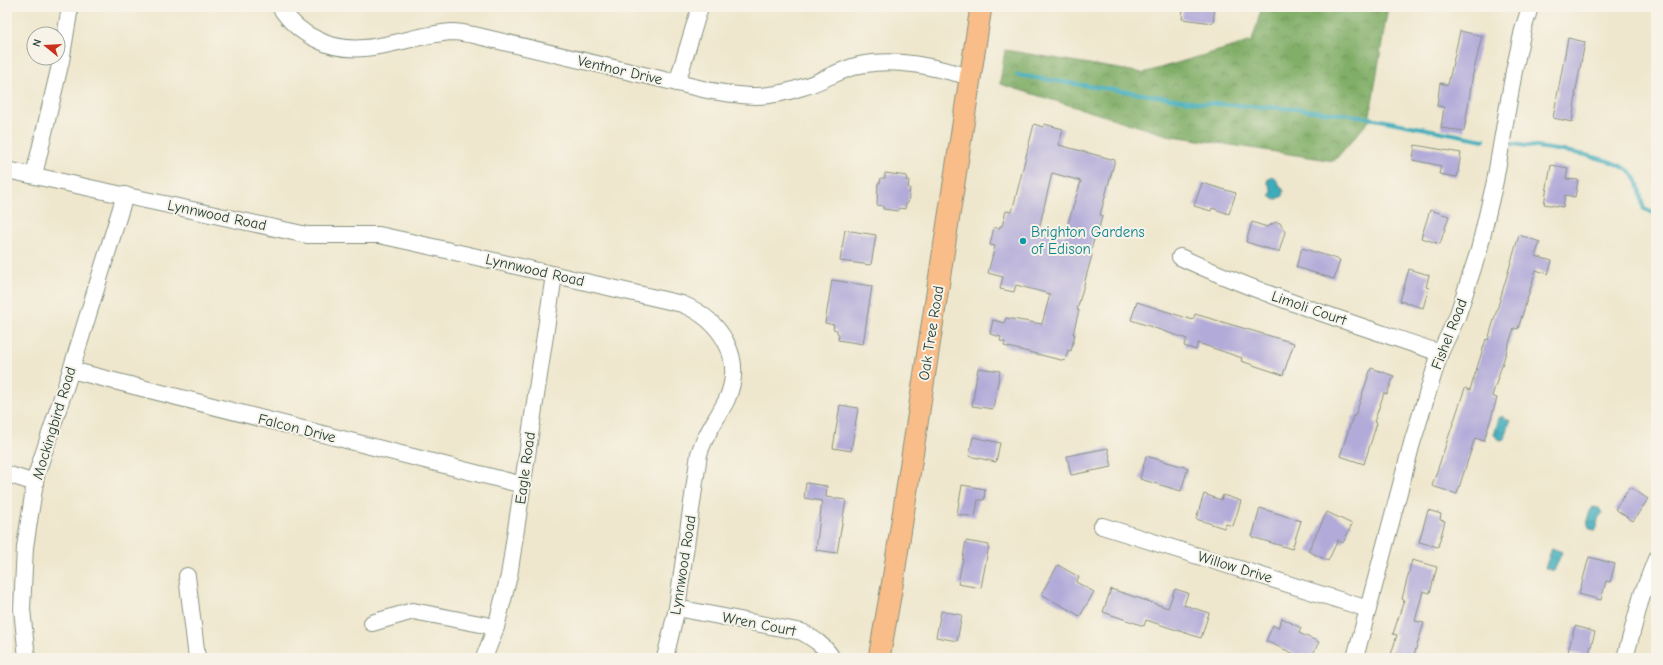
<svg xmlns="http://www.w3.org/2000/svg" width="1663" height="665" viewBox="0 0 1663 665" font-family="'Comic Neue',sans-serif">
  <defs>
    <pattern id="forest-crowns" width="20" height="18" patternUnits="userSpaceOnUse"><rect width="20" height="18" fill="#81ae67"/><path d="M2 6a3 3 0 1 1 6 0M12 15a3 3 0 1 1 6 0" fill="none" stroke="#698f56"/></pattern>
    <pattern id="water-ripples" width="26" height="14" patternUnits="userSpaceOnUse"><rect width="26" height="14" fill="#3dacbb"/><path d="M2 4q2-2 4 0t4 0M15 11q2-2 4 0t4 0" fill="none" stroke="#338d99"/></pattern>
  </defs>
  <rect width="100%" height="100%" fill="#f7f3e8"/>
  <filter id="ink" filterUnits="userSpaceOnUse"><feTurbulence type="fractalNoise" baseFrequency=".025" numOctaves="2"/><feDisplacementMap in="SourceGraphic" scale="8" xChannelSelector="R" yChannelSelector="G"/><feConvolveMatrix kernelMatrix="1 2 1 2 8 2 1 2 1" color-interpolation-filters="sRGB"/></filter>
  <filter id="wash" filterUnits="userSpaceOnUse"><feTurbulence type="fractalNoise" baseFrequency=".012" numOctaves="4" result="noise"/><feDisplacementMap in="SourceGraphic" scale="16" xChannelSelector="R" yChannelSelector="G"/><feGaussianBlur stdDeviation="0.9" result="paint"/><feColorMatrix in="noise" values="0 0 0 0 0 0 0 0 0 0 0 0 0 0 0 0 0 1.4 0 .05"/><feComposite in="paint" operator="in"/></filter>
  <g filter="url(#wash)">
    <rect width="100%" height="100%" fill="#efe7cd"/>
    <polygon fill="url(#forest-crowns)" stroke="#50764e" points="1262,7 1388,7 1369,121 1334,161 1167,135 1000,84 1005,50 1143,73 1252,41"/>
    <g fill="url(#water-ripples)" stroke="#2e7478">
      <polygon points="1271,176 1275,178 1284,191 1283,196 1275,200 1270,196 1272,191 1267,181"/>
      <polygon points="1503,416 1510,421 1505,439 1500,440 1494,435 1499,418"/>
      <path d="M1593,507L1599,508L1602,513L1598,519L1597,528L1595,530L1590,529C1585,522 1588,513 1593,507Z"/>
      <polygon points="1552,548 1562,552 1554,571 1545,568"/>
    </g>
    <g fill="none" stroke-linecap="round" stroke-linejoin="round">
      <g stroke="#3dacbb" stroke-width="4">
        <polyline points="1017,75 1201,103 1297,109 1359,116 1484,140"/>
        <path d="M1513,144C1539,148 1622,155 1635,177C1641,186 1640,200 1644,209L1656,214"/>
      </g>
    </g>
    <g id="blocks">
      <g fill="#b2abd9" fill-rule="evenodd">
        <polygon points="1183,7 1215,7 1213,23 1182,19"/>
        <polygon points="1460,31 1482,36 1473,74 1464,131 1441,128 1444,107 1437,106 1440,83 1448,85"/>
        <polygon points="1568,38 1585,42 1575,95 1576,95 1572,122 1553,118"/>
        <path d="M1034,124L1043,127L1044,124L1063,129L1059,145L1115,160L1100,215L1102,216L1098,232H1096L1090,254L1092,255L1077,310H1079L1073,334H1075L1071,351L1068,350L1065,361L1004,346L1005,342L1000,341L1001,337L990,334L993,320L1004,323L1006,318L1042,324L1050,294L1016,285L1014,292L1000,289L1003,277L988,273L995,246L990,245L994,227L999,229L1000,226H1002L1006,211L1012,212ZM1052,173L1081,181L1064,236L1039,229Z"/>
        <polygon points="1415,145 1461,153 1457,177 1439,174 1441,166 1413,160"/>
        <polygon points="1551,165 1568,168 1566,179 1578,180 1575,197 1565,195 1563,207 1544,204"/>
        <polygon points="885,173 907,176 906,181 909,181 908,188 910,188 908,203 906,203 905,209 899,208 898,211 883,209 883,206 877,205 878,183 880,183 881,178 885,178"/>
        <polygon points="1202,183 1236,193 1229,214 1212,208 1211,211 1194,206"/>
        <polygon points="1430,210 1449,216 1440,244 1421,238"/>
        <polygon points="1252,222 1267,227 1276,222 1280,223 1285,232 1279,252 1246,242"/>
        <polygon points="845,230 876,235 871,265 840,261"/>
        <polygon points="1519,235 1540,242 1535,256 1552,261 1548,274 1536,270 1518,329 1514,328 1492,396 1497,398 1484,441 1475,438 1457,494 1432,486 1465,388 1470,390 1486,339 1488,340"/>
        <polygon points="1302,248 1340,260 1334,279 1296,267"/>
        <polygon points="1409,269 1429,275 1426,287 1429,288 1423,308 1400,301"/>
        <polygon points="832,280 872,286 863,344 838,340 839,334 837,333 837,330 833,329 834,325 825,323"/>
        <polygon points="1137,302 1193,320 1195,314 1294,343 1283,375 1241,361 1242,358 1198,343 1196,350 1184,346 1187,339 1131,320"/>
        <polygon points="978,368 1000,371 993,409 972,406"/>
        <polygon points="1371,368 1394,376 1387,394 1384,393 1374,422 1377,423 1364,464 1340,456 1353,416 1355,416"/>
        <polygon points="840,405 858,408 851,451 833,448"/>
        <polygon points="973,437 1000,443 996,462 969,456"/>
        <polygon points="1108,448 1112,467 1071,475 1067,456"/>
        <polygon points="1146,456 1188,468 1181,491 1140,479"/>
        <polygon points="806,483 827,486 826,497 846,500 837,553 816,550 822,501 804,498"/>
        <polygon points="962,485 985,489 984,500 978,500 975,517 957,514"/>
        <polygon points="1630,487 1648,499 1633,521 1615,509"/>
        <polygon points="1204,494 1221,500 1223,495 1241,501 1233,526 1226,524 1224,528 1196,519"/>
        <polygon points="1260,508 1301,521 1292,549 1252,537"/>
        <polygon points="1428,510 1441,514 1440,520 1445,521 1438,547 1419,542"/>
        <polygon points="1327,512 1352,524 1343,543 1338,540 1328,561 1308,551"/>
        <polygon points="966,541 989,545 981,588 958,584"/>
        <polygon points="1589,557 1615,564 1610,582 1606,581 1601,600 1579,594"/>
        <polygon points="1412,560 1437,567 1430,593 1423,591 1415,621 1424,623 1413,658 1390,658 1397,635 1393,634 1404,600 1402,599"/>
        <polygon points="1058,565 1079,577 1076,582 1094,592 1080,616 1041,594"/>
        <polygon points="1111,589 1168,608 1175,589 1188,593 1184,605 1209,613 1201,638 1146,620 1144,626 1103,612"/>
        <polygon points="941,611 962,615 957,641 936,637"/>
        <polygon points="1282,618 1301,628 1299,633 1319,642 1311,658 1303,658 1266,641 1273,625 1278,628"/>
        <polygon points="1575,626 1595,632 1588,657 1568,652"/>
      </g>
    </g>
  </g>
  <g filter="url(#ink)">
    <use href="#blocks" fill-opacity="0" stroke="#879280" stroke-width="1"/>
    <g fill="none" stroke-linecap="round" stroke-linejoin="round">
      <defs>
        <g id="minor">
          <path d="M280,7C289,21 301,32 316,39C360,63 407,34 453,32C460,32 467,34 474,35L707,90C745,97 765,100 803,87C824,81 843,67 865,64C901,58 936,68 971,77"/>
          <polyline points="677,83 700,7"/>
          <path d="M7,170L307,235H379L411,242L682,304C721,320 745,358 727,399C718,418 705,433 699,454L677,608L665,658"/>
          <polyline points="34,175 61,61 70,7"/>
          <path d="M1180,257C1264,296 1352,323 1440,353"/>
          <polyline points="71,370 523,485"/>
          <polyline points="7,474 35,483"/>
          <polyline points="1102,526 1368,609"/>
          <polyline points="187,576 197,658"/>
          <path d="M677,608L802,632C814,639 825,646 832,658"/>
          <polyline points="372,623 413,611 496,627"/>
          <polyline points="27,658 22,609 25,547 36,476 71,370 125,195"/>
          <polyline points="484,658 496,627 509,576 554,275"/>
          <polyline points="1355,658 1412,443 1440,353 1457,317 1479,250 1495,181 1514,71 1523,30 1530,7"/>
          <polyline points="1625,658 1642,595 1656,559"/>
        </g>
        <polyline id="major" points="879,658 893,580 981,7"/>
      </defs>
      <use href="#minor" stroke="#879280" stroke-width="18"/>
      <use href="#major" stroke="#879280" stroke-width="23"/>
      <use href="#minor" stroke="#fff" stroke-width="16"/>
      <use href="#major" stroke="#f8bd88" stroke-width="21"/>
    </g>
  </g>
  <circle fill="#0f9aa8" stroke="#f7f3e8" stroke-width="1.5" cx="1023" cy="241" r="4"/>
  <g text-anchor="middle" stroke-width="4" stroke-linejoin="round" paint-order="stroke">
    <g font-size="15" fill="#1f3d34" stroke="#f7f3e8">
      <text transform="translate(620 70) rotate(13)" y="5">Ventnor Drive</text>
      <text transform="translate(217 215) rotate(12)" y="5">Lynnwood Road</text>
      <text transform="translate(535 270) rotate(13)" y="5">Lynnwood Road</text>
      <text transform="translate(1309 308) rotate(19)" y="5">Limoli Court</text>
      <text transform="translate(931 333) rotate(-81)" y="5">Oak Tree Road</text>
      <text transform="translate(1449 334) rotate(-69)" y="5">Fishel Road</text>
      <text transform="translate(54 423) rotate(-73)" y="5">Mockingbird Road</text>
      <text transform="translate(297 428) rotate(14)" y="5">Falcon Drive</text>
      <text transform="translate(525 468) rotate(-82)" y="5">Eagle Road</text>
      <text transform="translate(683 565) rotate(-81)" y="5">Lynnwood Road</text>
      <text transform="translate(1235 567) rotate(17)" y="5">Willow Drive</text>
      <text transform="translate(759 624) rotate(11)" y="5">Wren Court</text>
    </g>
    <g font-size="15" fill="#0d838f" stroke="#f7f3e8" text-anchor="start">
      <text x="1031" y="237">Brighton Gardens<tspan x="1031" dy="17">of Edison</tspan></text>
    </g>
  </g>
  <rect width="1663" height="665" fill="none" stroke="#f7f3e8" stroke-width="24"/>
  <g transform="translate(46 46) rotate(288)"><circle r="19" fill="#f7f3e8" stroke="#a1aaa0"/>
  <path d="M0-3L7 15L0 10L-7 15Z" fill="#c8321e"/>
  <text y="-6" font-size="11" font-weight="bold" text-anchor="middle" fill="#1f3d34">N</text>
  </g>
</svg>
